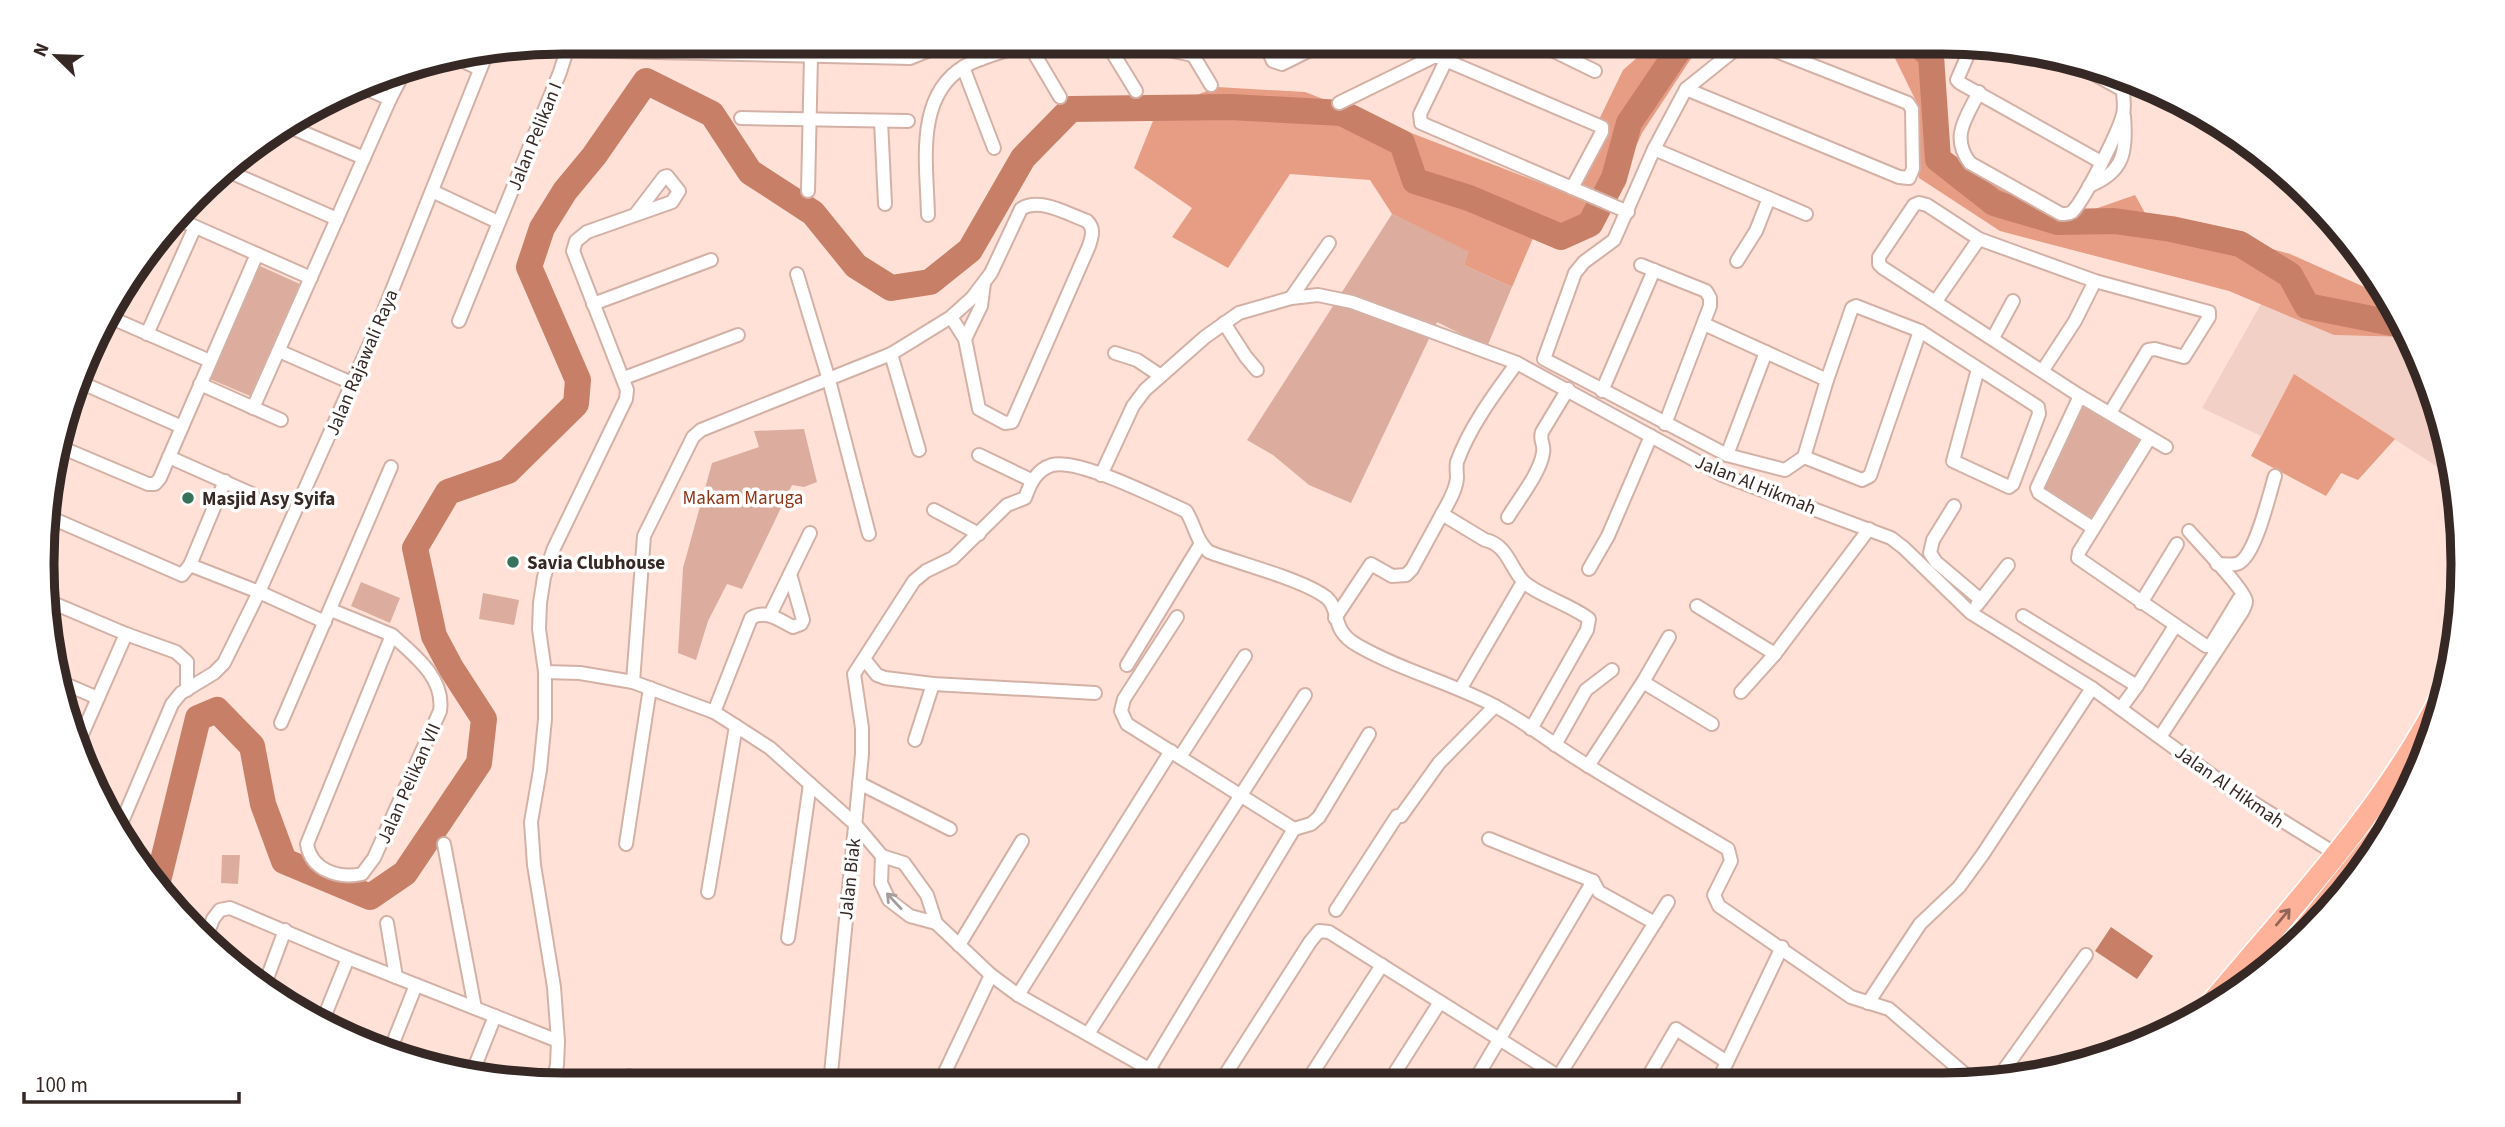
<svg xmlns="http://www.w3.org/2000/svg" width="2505" height="1127" viewBox="0 0 2505 1127" font-family="'Source Sans 3',sans-serif">
  <rect width="100%" height="100%" fill="#ffe1d8"/>
  <polygon fill="#f3d0c5" points="2261,304 2334,335 2405,337 2411,341 2423,364 2453,461 2455,478 2294,375 2261,436 2202,408"/>
  <g fill="#dcad9e">
    <polygon points="1392,214 1470,252 1464,265 1512,287 1487,347 1437,322 1351,503 1309,485 1273,455 1247,440"/>
    <polygon points="260,266 300,284 250,396 210,379"/>
    <polygon points="2080,396 2153,441 2093,528 2039,493"/>
    <polygon points="804,429 817,482 804,487 792,485 742,589 727,584 708,621 696,660 678,653 683,568 712,463 759,447 754,431"/>
    <polygon points="361,582 400,598 390,623 351,606"/>
    <polygon points="483,593 519,600 514,625 479,619"/>
    <polygon points="222,855 240,855 238,884 221,883"/>
  </g>
  <g fill="#e79c84">
    <polygon points="1655,42 1713,42 1696,51 1642,133 1601,224 1566,244 1534,236 1512,287 1464,265 1469,252 1392,214 1370,180 1290,174 1228,268 1172,237 1192,208 1134,168 1157,111 1217,87 1305,92 1564,192 1623,70"/>
    <polygon points="1887,42 1940,42 1950,153 2033,202 2089,211 2135,195 2145,213 2290,254 2387,297 2411,341 2405,337 2334,335 2229,291 2000,231 1919,178 1916,101"/>
    <polygon points="2294,374 2395,439 2358,480 2341,473 2326,496 2251,456"/>
  </g>
  <polygon fill="#c77f68" points="2111,927 2153,956 2137,979 2095,951"/>
  <g fill="none" stroke-linecap="round" stroke-linejoin="round">
    <g stroke="#c77f68" stroke-width="26">
      <polyline points="1915,42 1931,56 1938,159 1994,203 2058,222 2114,221 2171,229 2240,244 2290,275 2307,306 2402,325"/>
      <polyline points="158,881 198,718 217,710 252,746 263,804 284,861 370,897 405,873 479,763 484,719 451,668 434,636 415,548 448,492 508,471 576,404 578,380 529,267 542,228 565,191 594,156 646,81 712,114 750,172 813,213 856,266 891,288 930,282 970,250 1023,158 1071,109 1230,107 1342,113 1402,143 1415,181 1469,198 1561,237 1590,224 1614,178 1629,123 1684,42"/>
    </g>
    <defs>
      <g id="street">
        <polyline points="973,42 981,59"/>
        <polyline points="1106,42 1136,91"/>
        <polyline points="1129,42 1193,55 1216,42"/>
        <polyline points="1264,42 1273,61 1282,64 1326,42"/>
        <polyline points="1455,42 1420,114 1421,123 1628,212"/>
        <polyline points="1553,42 1554,51 1595,71"/>
        <polyline points="1749,42 1742,44 1686,89 1654,149 1614,240 1584,262 1575,273 1544,359 1727,455 1785,470 1804,457 1827,380 1852,308 1856,306 1920,331 2038,407 2039,414 2013,484 2009,487 1953,461 1978,369"/>
        <polyline points="1028,43 1060,97"/>
        <polyline points="1972,45 1957,80 1960,83 2101,162"/>
        <polyline points="524,49 910,58 949,42"/>
        <polyline points="1193,55 1211,85"/>
        <polyline points="459,59 480,69"/>
        <polyline points="2069,60 2121,89"/>
        <polyline points="963,67 994,148"/>
        <polyline points="360,86 390,99"/>
        <polyline points="1686,89 1899,177 1909,178 1913,169 1912,109 1908,103 1753,42"/>
        <path d="M1979,92C1966,118 1950,137 1970,163L2061,214C2067,214 2067,215 2072,212C2084,201 2119,131 2123,114C2126,104 2121,89 2123,76"/>
        <polyline points="1339,103 1433,57 1438,57 1602,127 1602,132 1572,188"/>
        <polyline points="741,118 908,121"/>
        <polyline points="881,121 885,204"/>
        <polyline points="285,125 364,158"/>
        <polyline points="1654,149 1806,214"/>
        <polyline points="223,169 337,219"/>
        <path d="M2089,186C2124,172 2127,152 2124,116"/>
        <polyline points="432,191 498,222"/>
        <polyline points="808,191 811,56"/>
        <path d="M928,215C927,165 914,96 965,66C985,55 1009,51 1030,42"/>
        <polyline points="180,220 311,278"/>
        <polyline points="1737,261 1756,231 1769,198"/>
        <polyline points="1641,265 1706,291 1710,298 1710,306 1665,424"/>
        <polyline points="797,274 829,380 869,534"/>
        <polyline points="1291,298 1329,243"/>
        <polyline points="1936,301 1979,239"/>
        <polyline points="593,304 711,260"/>
        <polyline points="107,316 210,361"/>
        <polyline points="459,321 560,72 567,50 567,42"/>
        <polyline points="1224,323 1246,357 1257,370"/>
        <polyline points="1704,324 1827,380"/>
        <polyline points="147,334 195,227"/>
        <polyline points="1993,338 2013,301"/>
        <polyline points="965,339 981,306 984,283"/>
        <polyline points="279,351 354,384"/>
        <polyline points="1115,353 1137,360 1161,376"/>
        <polyline points="891,354 919,450"/>
        <polyline points="2043,370 2075,321 2095,281"/>
        <polyline points="624,378 738,335"/>
        <polyline points="82,383 182,427"/>
        <polyline points="200,384 281,420"/>
        <polyline points="1602,391 1654,270"/>
        <polyline points="2080,396 2037,488 2039,493 2093,528"/>
        <polyline points="253,408 390,99 406,68"/>
        <polyline points="2110,413 2148,350 2155,349 2184,357 2209,317 2209,312 2095,281 1979,239 1927,205 1919,203 1914,205 1879,257 1879,264 1883,268 2080,396 2166,447"/>
        <polyline points="2149,439 2079,552 2078,558 2206,646 2210,646 2214,640 2239,599"/>
        <polyline points="58,446 148,484 155,484 160,478 169,457 257,254"/>
        <polyline points="979,455 1031,480"/>
        <polyline points="1727,455 1766,352"/>
        <polyline points="169,457 252,494"/>
        <polyline points="1804,457 1862,480 1870,476 1920,331"/>
        <polyline points="1101,475 1133,406 1145,390 1205,337 1239,313 1291,298 1318,295 1352,302 1517,363 1722,475 1891,538 1904,548 1971,613 2092,688 2228,787 2336,854"/>
        <polyline points="1954,506 1933,540 1930,553 1936,562 1981,600"/>
        <polyline points="934,510 979,534"/>
        <path d="M1442,514C1448,503 1456,491 1457,478C1457,473 1456,468 1457,462C1470,426 1495,393 1517,363"/>
        <polyline points="47,516 182,575 190,565 225,481"/>
        <path d="M1508,517C1519,499 1540,473 1543,453C1545,445 1539,440 1542,432L1568,389"/>
        <path d="M2217,564C2224,564 2233,566 2239,563C2256,554 2269,495 2275,476"/>
        <polyline points="190,565 259,592 325,622"/>
        <polyline points="1589,569 1608,536 1651,436"/>
        <polyline points="46,600 126,634 176,652 187,662 187,690"/>
        <polyline points="2141,603 2177,544"/>
        <polyline points="1977,605 2008,565"/>
        <polyline points="1697,606 1775,654"/>
        <path d="M331,610L392,635L307,844C311,870 338,879 362,874L374,858L440,711C445,678 414,655 392,635"/>
        <polyline points="770,615 810,533"/>
        <polyline points="2023,616 2137,686 2121,708"/>
        <polyline points="1177,617 1124,699 1121,711 1127,724 1294,829"/>
        <path d="M1335,618L1371,564L1392,576L1406,575L1412,569L1442,514L1485,540C1506,544 1510,566 1522,580C1534,594 1572,605 1589,619L1587,630L1531,729"/>
        <polyline points="865,660 877,675 885,678 933,684 1095,693"/>
        <polyline points="1127,665 1200,545"/>
        <polyline points="545,672 580,673 633,682 714,712 736,726 770,748 810,784 855,824 882,856 904,863 927,895 936,923"/>
        <polyline points="58,681 98,698"/>
        <path d="M633,682L644,536L693,437L701,430L891,354L951,317L972,298L991,273L1021,209C1040,197 1067,214 1087,221C1095,229 1092,236 1089,246L1012,422L1005,423L979,409L965,339L951,317"/>
        <polyline points="1643,682 1712,724"/>
        <polyline points="2137,686 2175,626"/>
        <polyline points="1461,688 1523,582"/>
        <polyline points="1741,692 1775,654 1869,529"/>
        <path d="M714,712L751,618C766,609 779,620 793,627L801,624L803,620L790,574"/>
        <polyline points="281,723 391,467"/>
        <path d="M2160,737L2242,612C2244,608 2246,605 2246,601C2245,590 2199,543 2189,531"/>
        <polyline points="80,739 126,634"/>
        <polyline points="915,740 933,684"/>
        <polyline points="1555,745 1586,690 1612,670"/>
        <polyline points="1180,757 1245,656"/>
        <polyline points="1588,766 1643,682 1669,637"/>
        <polyline points="859,783 950,829"/>
        <polyline points="118,831 172,704 181,693 214,673 224,663 259,592 379,323 486,55"/>
        <polyline points="1489,839 1593,881 1599,892 1655,923"/>
        <polyline points="444,844 475,1008"/>
        <polyline points="626,844 650,688"/>
        <polyline points="882,856 881,883 889,900 910,916 936,923 991,975 1018,995 1149,1069 1166,1083"/>
        <polyline points="708,892 736,726"/>
        <polyline points="1336,910 1397,816 1401,816 1439,763 1495,706"/>
        <polyline points="387,923 396,977"/>
        <polyline points="206,938 213,919 220,910 230,908 348,958 558,1041"/>
        <polyline points="788,938 810,784"/>
        <polyline points="959,945 1022,841"/>
        <polyline points="265,984 285,930"/>
        <polyline points="1018,995 1171,751"/>
        <polyline points="1868,1003 1920,924 1959,887 1983,854 2092,688"/>
        <polyline points="323,1020 348,958"/>
        <polyline points="1088,1034 1305,695"/>
        <polyline points="389,1053 416,985"/>
        <polyline points="945,1072 991,975"/>
        <polyline points="471,1076 495,1016"/>
        <polyline points="1718,1081 1782,947"/>
        <polyline points="1992,1081 1999,1077 2086,955"/>
        <polyline points="1389,1082 1440,1002"/>
        <polyline points="1474,1082 1593,881"/>
        <polyline points="1555,1082 1668,902"/>
        <polyline points="1645,1082 1676,1029 1727,1062"/>
        <polyline points="1141,1083 1294,829 1311,824 1319,817 1369,734"/>
        <polyline points="1220,1083 1310,942 1319,931 1329,932 1558,1076"/>
        <polyline points="1306,1083 1382,965"/>
        <polyline points="552,1084 557,1065 558,1041 554,987 534,865 531,822 540,770 545,719 545,672 539,629 540,603 544,577 554,548 626,399 627,390 573,251 576,241 587,232 672,202 679,191 667,176 664,177 635,215"/>
        <path d="M830,1084L862,754V728L854,674L914,581L926,571L953,558L1007,505L1025,498C1030,484 1036,470 1052,465C1079,458 1159,499 1186,511C1195,525 1196,541 1209,552C1238,563 1305,580 1327,598C1341,610 1330,630 1357,645C1400,670 1449,682 1493,705C1526,722 1555,746 1587,765C1633,794 1681,821 1728,849L1731,861L1714,895L1719,906L1851,997L1889,1009L1973,1081"/>
        <polyline points="624,1085 629,1076 653,1085"/>
      </g>
      <g id="primary">
        <polyline points="2294,942 2388,824"/>
        <path d="M2208,1007C2293,905 2390,804 2448,683"/>
      </g>
    </defs>
    <use href="#street" stroke="#d4b1a6" stroke-width="16"/>
    <use href="#primary" stroke="#fff" stroke-width="24"/>
    <use href="#street" stroke="#fff" stroke-width="12"/>
    <use href="#primary" stroke="#feb299" stroke-width="21"/>
  </g>
  <defs><path id="oneway-shaft" d="M-6 0H5M1.5-3L5.5 0L1.5 3" fill="none" stroke-width="1.6" stroke-linecap="round" stroke-linejoin="round" transform="scale(1.75)"/></defs>
  <use stroke="#a59e9c" href="#oneway-shaft" transform="translate(894 901) rotate(-133)"/>
  <use stroke="#906659" href="#oneway-shaft" transform="translate(2283 917) rotate(-50)"/>
  <g fill="#36725c" stroke="#fff" stroke-width="2.5">
    <circle cx="188" cy="498" r="7"/>
    <circle cx="513" cy="562" r="7"/>
  </g>
  <g text-anchor="middle" stroke-width="7" stroke-linejoin="round" paint-order="stroke">
    <g font-size="19" fill="#362824" stroke="#fff">
      <text transform="translate(534 136) rotate(-68)" y="7">Jalan Pelikan I</text>
      <text transform="translate(361 362) rotate(-67)" y="7">Jalan Rajawali Raya</text>
      <text transform="translate(1756 484) rotate(22)" y="7">Jalan Al Hikmah</text>
      <text transform="translate(408 783) rotate(-66)" y="7">Jalan Pelikan VII</text>
      <text transform="translate(2230 786) rotate(35)" y="7">Jalan Al Hikmah</text>
      <text transform="translate(849 879) rotate(-84)" y="7">Jalan Biak</text>
    </g>
    <g font-size="19" fill="#8c3516" stroke="#fff">
      <text x="743" y="504">Makam Maruga</text>
    </g>
    <g font-size="19" font-weight="bold" fill="#362824" stroke="#fff" text-anchor="start">
      <text x="202" y="505">Masjid Asy Syifa</text>
      <text x="527" y="569">Savia Clubhouse</text>
    </g>
  </g>
  <path d="M0 0H2505V1127H0ZM563 54H1942A509 509 0 0 1 2451 563V564A509 509 0 0 1 1942 1073H563A509 509 0 0 1 54 564V563A509 509 0 0 1 563 54Z" fill="#fff" fill-rule="evenodd"/>
  <path fill="none" stroke="#362824" stroke-width="9" d="M563 54H1942A509 509 0 0 1 2451 563V564A509 509 0 0 1 1942 1073H563A509 509 0 0 1 54 564V563A509 509 0 0 1 563 54Z"/>
  <g transform="translate(56 56) rotate(293)" stroke="#ffffff" stroke-width="5" paint-order="stroke">
  <path d="M0-5L12 26L0 18L-12 26Z" fill="#362824"/>
  <text y="-10" font-size="19" font-weight="bold" text-anchor="middle" fill="#362824">N</text>
  </g>
  <path d="M24 1092v10h215v-10" fill="none" stroke="#362824" stroke-width="3.5"/>
  <text x="35" y="1092" font-size="21" fill="#362824" stroke="#ffffff" stroke-width="5" paint-order="stroke">100 m</text>
</svg>
